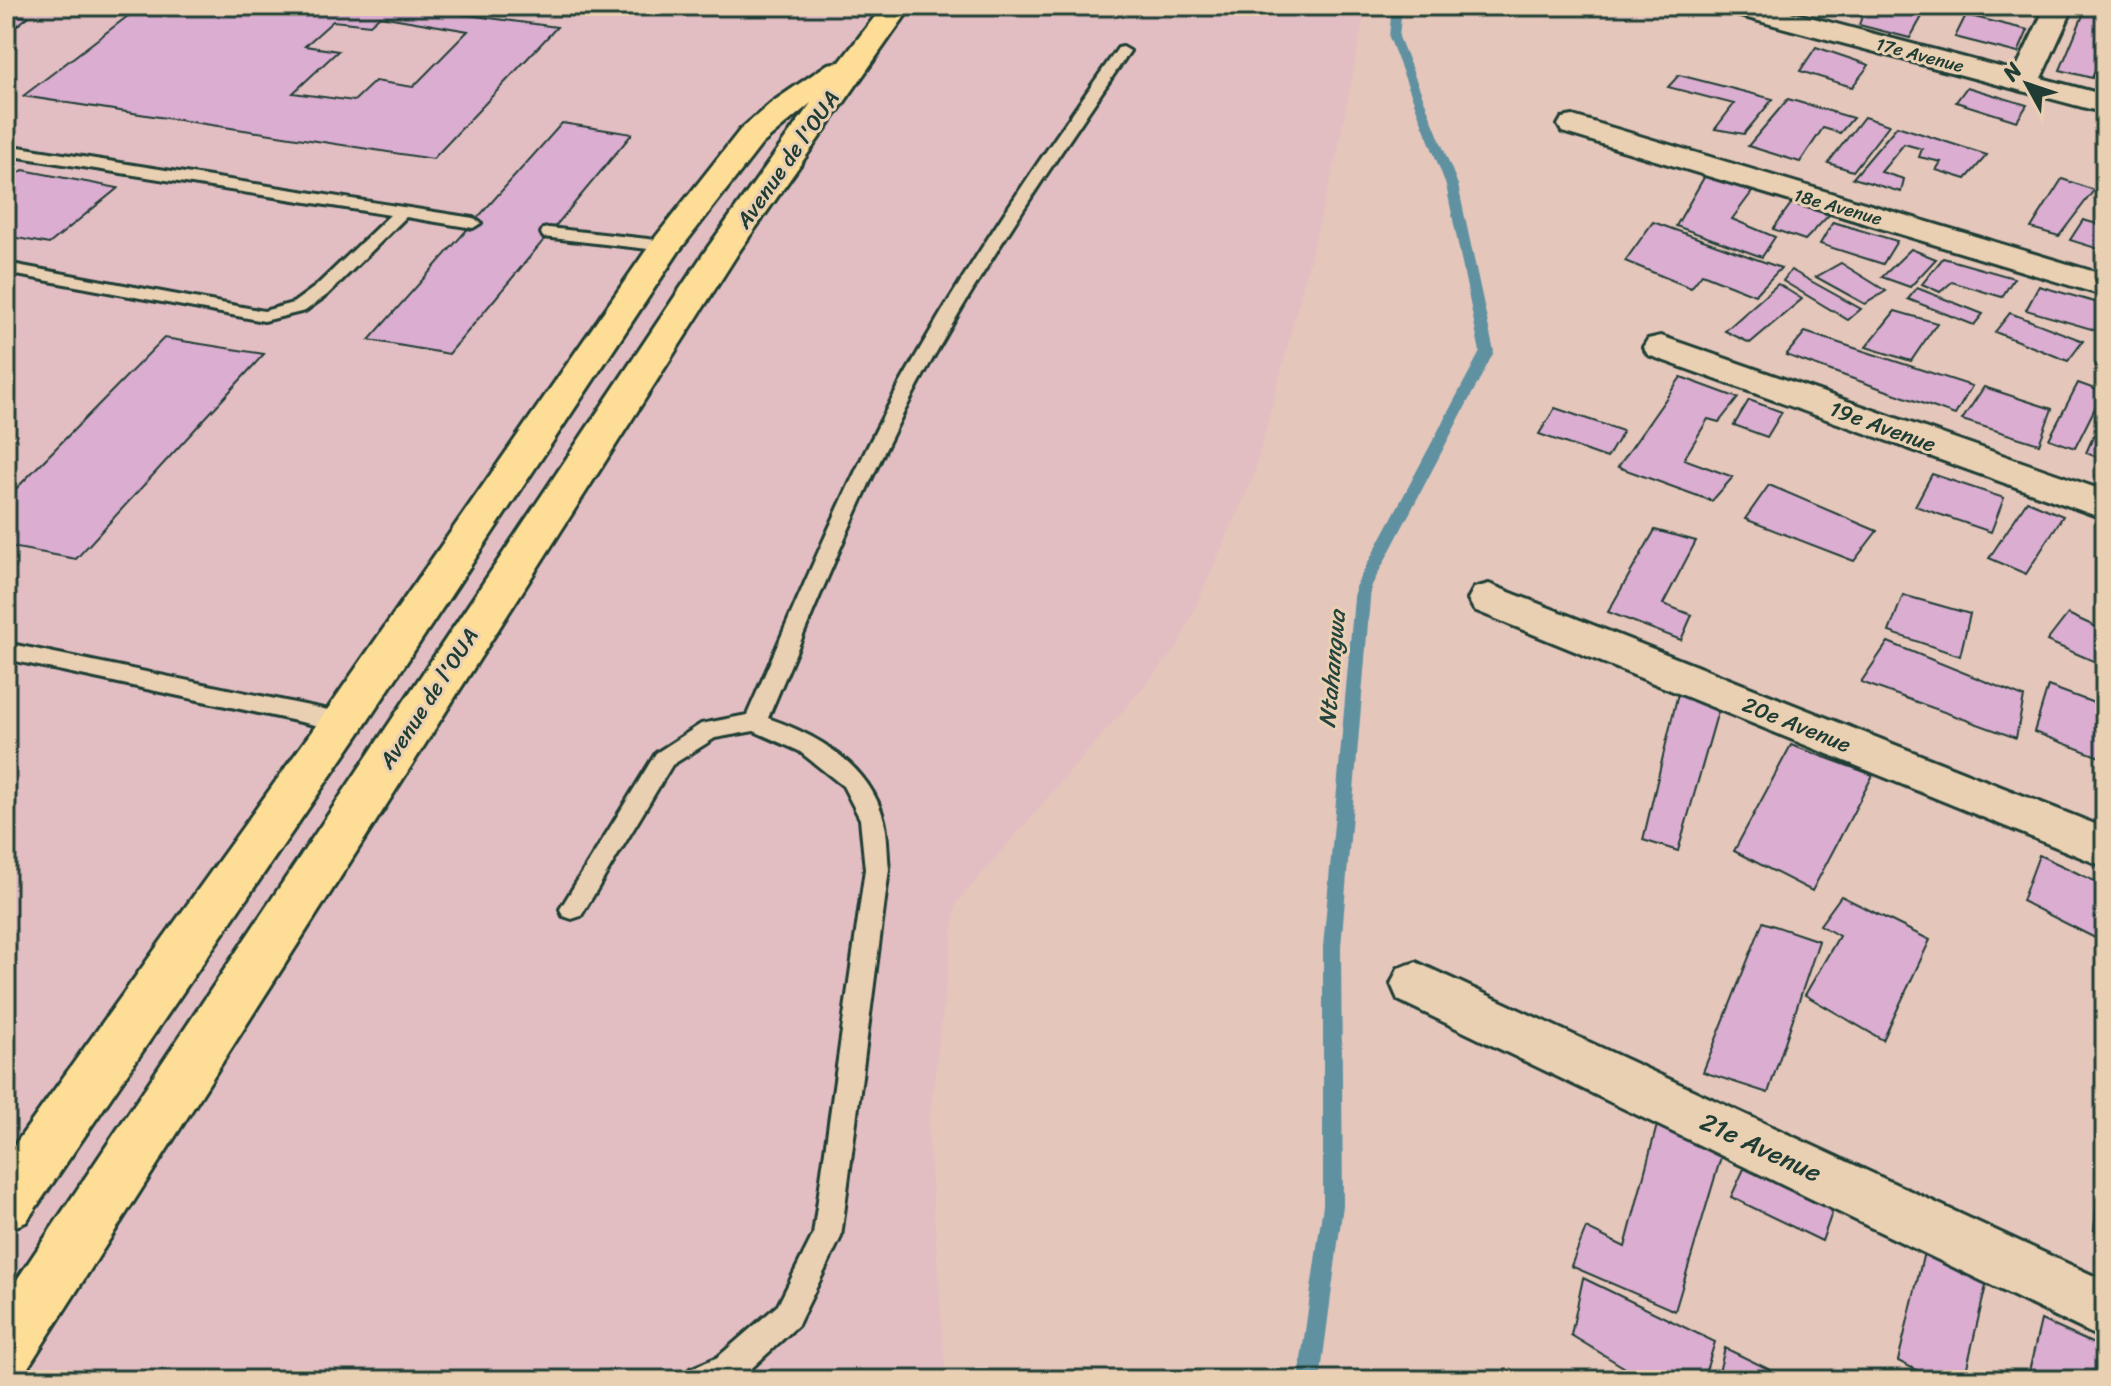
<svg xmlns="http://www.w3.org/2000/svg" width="2111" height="1386" viewBox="0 0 2111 1386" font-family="Sriracha,sans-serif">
  <rect width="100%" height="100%" fill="#e5c6bb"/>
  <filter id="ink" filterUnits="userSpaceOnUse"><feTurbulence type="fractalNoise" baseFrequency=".0125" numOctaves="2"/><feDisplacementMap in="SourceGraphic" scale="16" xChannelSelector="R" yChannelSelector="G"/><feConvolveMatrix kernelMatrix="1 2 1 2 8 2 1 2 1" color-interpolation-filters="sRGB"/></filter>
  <g filter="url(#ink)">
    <polygon fill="#e2bec2" points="6,6 1366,6 1337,154 1254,475 1177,648 956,904 928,1129 946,1380 6,1380"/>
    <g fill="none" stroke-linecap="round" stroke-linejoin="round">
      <polygon fill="#5f91a1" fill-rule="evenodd" points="1392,6 1402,6 1399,37 1458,185 1494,352 1371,587 1341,947 1343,1205 1320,1380 1298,1380 1323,1205 1323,947 1355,587 1480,352 1446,185 1389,37"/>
    </g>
    <g fill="#daadd1" stroke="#1f3d34" stroke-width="2" fill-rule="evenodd">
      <path d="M141,6H401L557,27L433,159L23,96ZM380,16L468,31L413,87L375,81L354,101L293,93L338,51L305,46L333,21L370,25Z"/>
      <polygon points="1825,6 1899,6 1924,13 1910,38 1859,25 1862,16"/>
      <polygon points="2086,8 2105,12 2105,50 2092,78 2060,70"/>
      <polygon points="6,15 28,17 6,34"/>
      <polygon points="1966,15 2028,30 2018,53 1955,37"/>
      <polygon points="1816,47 1869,65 1852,87 1800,71"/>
      <polygon points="1679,75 1773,99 1744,134 1715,129 1734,104 1668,87"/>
      <polygon points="1967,87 2027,105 2017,121 1956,102"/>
      <polygon points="1788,99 1853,118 1840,133 1823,128 1800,162 1748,146"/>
      <polygon points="1864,117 1889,125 1853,171 1828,163"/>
      <polygon points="562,123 632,134 449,354 369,340"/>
      <polygon points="1897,126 1987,155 1966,179 1936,170 1941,162 1919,157 1922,149 1904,144 1881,172 1904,179 1901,192 1853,178"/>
      <polygon points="23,170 118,188 49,244 6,236 6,183"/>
      <polygon points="1706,174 1752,192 1732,219 1775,237 1762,257 1676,226"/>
      <polygon points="2062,179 2094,190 2059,236 2031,228"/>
      <polygon points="1793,201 1831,213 1805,240 1773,229"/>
      <polygon points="2083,220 2105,226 2105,251 2070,240"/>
      <polygon points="1653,222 1781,268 1755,295 1702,274 1691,288 1625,261"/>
      <polygon points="1833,222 1897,241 1883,264 1820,244"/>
      <polygon points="1911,249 1936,259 1910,287 1882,277"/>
      <polygon points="1943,258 2014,278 2002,297 1952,282 1940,292 1922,284"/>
      <polygon points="1841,263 1886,291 1865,304 1816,277"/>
      <polygon points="1791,270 1861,309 1848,320 1783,281"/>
      <polygon points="1778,284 1802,299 1750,343 1725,331"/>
      <polygon points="2039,286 2105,305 2105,333 2026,310"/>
      <polygon points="1917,288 1983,314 1974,325 1908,299"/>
      <polygon points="1895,311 1937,323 1911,361 1866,347"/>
      <polygon points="2010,313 2083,341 2068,361 1995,332"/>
      <polygon points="1805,332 1972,386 1955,415 1786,355"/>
      <polygon points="164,338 264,354 76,559 6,546 6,499"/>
      <polygon points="1681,377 1738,398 1719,422 1708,419 1684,459 1733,477 1712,501 1618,467"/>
      <polygon points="2078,383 2103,392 2075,448 2049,439"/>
      <polygon points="1984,387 2052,409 2039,444 1962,420"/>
      <polygon points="1749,400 1782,412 1767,437 1734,425"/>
      <polygon points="1555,408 1623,431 1607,458 1539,434"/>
      <polygon points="2105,410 2105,460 2086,453"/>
      <polygon points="1932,474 2004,498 1991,532 1915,506"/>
      <polygon points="1769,485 1877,531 1854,561 1745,519"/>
      <polygon points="2027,501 2063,516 2026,574 1989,558"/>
      <polygon points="1655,530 1696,541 1663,604 1692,615 1681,640 1608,612"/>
      <polygon points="1903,595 1970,614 1960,656 1889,632"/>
      <polygon points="2068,614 2105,631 2105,666 2047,641"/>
      <polygon points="1888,642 2024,697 2016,738 1861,682"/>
      <polygon points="2048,686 2105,707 2105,759 2034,732"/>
      <polygon points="1679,689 1720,704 1678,851 1643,840"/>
      <polygon points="1791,745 1873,775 1812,891 1734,851"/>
      <polygon points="2039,855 2105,886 2105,943 2022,901"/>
      <polygon points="1841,896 1930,940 1883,1040 1805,995 1839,936 1820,925"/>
      <polygon points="1763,922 1819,941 1768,1093 1703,1072"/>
      <polygon points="1657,1125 1723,1150 1675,1311 1571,1266 1586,1228 1625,1247"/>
      <polygon points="2105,1127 2105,1234 2094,1230"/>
      <polygon points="1747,1162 1835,1204 1822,1241 1731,1197"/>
      <polygon points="1925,1248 1988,1277 1964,1380 1936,1380 1898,1361"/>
      <polygon points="1583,1278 1715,1342 1703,1380 1645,1380 1571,1335"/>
      <polygon points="2041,1320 2105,1349 2105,1380 2027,1380"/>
      <polygon points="1725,1348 1791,1380 1717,1380"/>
    </g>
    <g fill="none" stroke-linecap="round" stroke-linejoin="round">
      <defs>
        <g id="service">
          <path d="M1123,47L1130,51C1055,160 981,269 918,385C861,492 816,606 768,718C817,735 870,765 884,820C888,836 887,853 889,869L841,1237L798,1325L740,1379L686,1380L690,1369L718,1357L778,1305L813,1235L865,869L860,819L843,786L799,751L754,731L715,738L672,765L581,916L572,919L563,916L560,909L656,753L701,724L747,715C796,604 842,491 900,384C965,267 1041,157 1118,48Z"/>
          <polygon points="6,145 473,218 481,223 473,228 406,217 327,295 305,311 264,321 6,273 6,263 264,311 293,303 315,287 390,215 6,155"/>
          <polygon points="549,228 666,241 674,246 666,251 543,237 541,233 543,229"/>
          <polygon points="6,643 343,713 351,716 354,722 351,728 343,731 6,659"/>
        </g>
        <g id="minor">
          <polygon points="1721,6 1768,6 2015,71 2046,6 2074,6 2041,78 2105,95 2105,113 1725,12"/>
          <polygon points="1573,116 2105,275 2105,296 1562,132 1558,125 1562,118"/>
          <polygon points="1661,336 2105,491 2105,519 1648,355 1643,347 1648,339"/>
          <polygon points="1489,584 2105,828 2105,867 1474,610 1468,599 1474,588"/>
          <polygon points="1416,962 2105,1281 2105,1340 1398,1000 1391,984 1398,968"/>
        </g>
        <polygon id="primary" points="883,6 912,6 740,250 27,1369 6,1378 6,1296 706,250 811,103 762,144 679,251 359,734 26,1222 6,1230 6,1157 327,710 654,239 740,130 771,103 828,64 840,62"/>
      </defs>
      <use href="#service" stroke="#1f3d34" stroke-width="6"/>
      <use href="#minor" stroke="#1f3d34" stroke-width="6"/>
      <use href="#primary" stroke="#1f3d34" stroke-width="6"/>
      <use href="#service" fill="#ead0b2" fill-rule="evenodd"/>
      <use href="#minor" fill="#ead0b2" fill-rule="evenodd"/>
      <use href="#primary" fill="#fedd96" fill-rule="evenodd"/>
    </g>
  </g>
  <g text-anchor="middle" stroke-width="6" stroke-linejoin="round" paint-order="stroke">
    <g font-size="18" fill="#1f3d34" stroke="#ead0b2">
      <text transform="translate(1920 55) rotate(15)" y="6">17e Avenue</text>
      <text transform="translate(1838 207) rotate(16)" y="6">18e Avenue</text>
    </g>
    <g font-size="22" fill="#1f3d34" stroke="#ead0b2">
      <text transform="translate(787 159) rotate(-55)" y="8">Avenue de l'OUA</text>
      <text transform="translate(1883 426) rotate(20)" y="8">19e Avenue</text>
      <text transform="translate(428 698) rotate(-57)" y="8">Avenue de l'OUA</text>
      <text transform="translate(1797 724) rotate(22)" y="8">20e Avenue</text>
    </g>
    <g font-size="24" font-style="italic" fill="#24443d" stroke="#ead0b2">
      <text transform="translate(1332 669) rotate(-85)" y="8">Ntahangwa</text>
    </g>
    <g font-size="26" fill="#1f3d34" stroke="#ead0b2">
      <text transform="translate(1761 1147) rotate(25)" y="9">21e Avenue</text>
    </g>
  </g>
  <rect width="2111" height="1386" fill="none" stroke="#ead0b2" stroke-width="32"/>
  <rect x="16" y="16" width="2079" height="1354" fill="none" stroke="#1f3d34" stroke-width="3" filter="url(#ink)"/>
  <g transform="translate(2027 84) rotate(310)" stroke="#ead0b2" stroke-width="6" paint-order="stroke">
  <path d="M0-6L14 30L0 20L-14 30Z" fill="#1f3d34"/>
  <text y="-12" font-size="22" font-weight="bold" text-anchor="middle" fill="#1f3d34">N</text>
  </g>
</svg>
